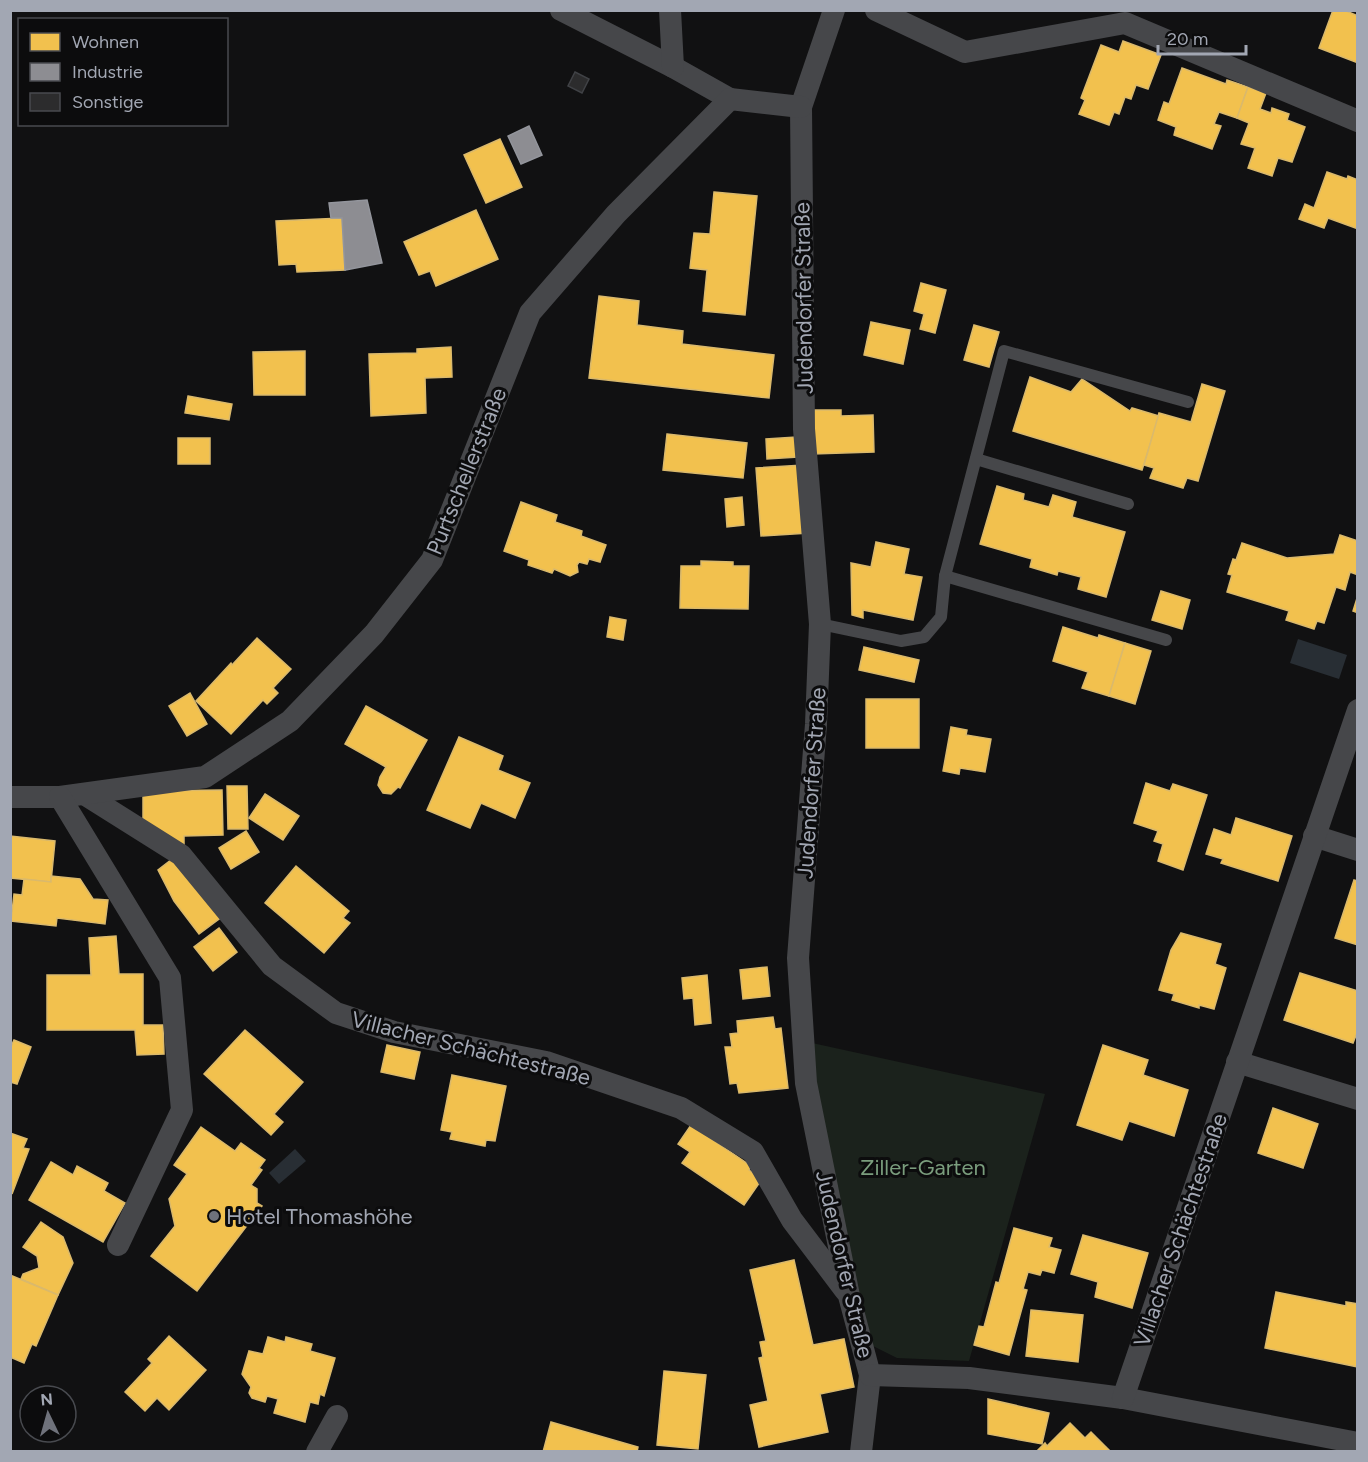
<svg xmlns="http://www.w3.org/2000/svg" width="1368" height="1462" viewBox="0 0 1368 1462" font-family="Figtree,sans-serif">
  <rect width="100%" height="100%" fill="#111112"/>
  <polygon fill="#1b221c" points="803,1041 1045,1094 969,1361 897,1358 861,1340"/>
  <g fill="#282e34">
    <polygon points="1298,639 1347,655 1339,679 1290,663"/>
    <polygon points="295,1149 306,1161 279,1184 269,1173"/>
  </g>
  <g fill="#f2c14e" stroke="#dab96c" stroke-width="1.5">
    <polygon points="1333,10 1344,10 1358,16 1358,63 1319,48"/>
    <polygon points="1123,41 1161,55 1148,89 1136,85 1131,99 1125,97 1119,114 1114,112 1109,125 1079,114 1085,100 1081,98 1101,45 1119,52"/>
    <polygon points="1182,68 1226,84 1227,80 1248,87 1237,118 1219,112 1214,124 1221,126 1212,149 1174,135 1176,127 1158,120 1164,102 1169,104"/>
    <polygon points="1248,87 1266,93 1260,109 1271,113 1272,108 1289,114 1287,120 1305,127 1292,162 1278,158 1272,176 1248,168 1255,148 1241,144 1249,123 1237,118"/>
    <polygon points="500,139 522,187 486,203 464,155"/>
    <polygon points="1327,172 1347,179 1348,176 1358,180 1358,229 1328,218 1324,228 1299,219 1305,204 1314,208"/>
    <polygon points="714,192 757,196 745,315 703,311 707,270 690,268 694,233 710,234"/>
    <polygon points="476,210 498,259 436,286 430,271 419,275 404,242"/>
    <polygon points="342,218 345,270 297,272 296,264 279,265 276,221"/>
    <polygon points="921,283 946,290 935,333 920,329 924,314 914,311"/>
    <polygon points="599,296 639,301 637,325 683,331 682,344 774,355 769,398 589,378"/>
    <polygon points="871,322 910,330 903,364 864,355"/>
    <polygon points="974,325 999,332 989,367 964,360"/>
    <polygon points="451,347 452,377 425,378 426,413 371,416 369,354 417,353 417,349"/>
    <polygon points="305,351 305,395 254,395 253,352"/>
    <polygon points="1030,377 1071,392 1082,379 1130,411 1132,408 1159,416 1142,470 1013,431"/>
    <polygon points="1202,384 1225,391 1198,481 1187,478 1183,488 1150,478 1154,468 1144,465 1159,413 1191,422"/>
    <polygon points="188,396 232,404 229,420 185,413"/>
    <polygon points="812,410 841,410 841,416 873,415 874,452 813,454"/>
    <polygon points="667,434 747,443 743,478 663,470"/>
    <polygon points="796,437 798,457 767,459 766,439"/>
    <rect x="178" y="438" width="32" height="26"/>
    <polygon points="803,465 809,533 761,536 756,468"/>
    <polygon points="997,486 1024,494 1023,500 1049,507 1053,495 1076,502 1072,517 1125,532 1106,597 1078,589 1081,577 1058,571 1057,575 1030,567 1032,559 980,544"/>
    <polygon points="742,497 744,525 727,527 725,499"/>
    <polygon points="521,502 557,515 555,522 582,531 581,536 606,545 600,562 589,559 587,564 579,562 577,565 578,572 570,576 554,569 552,573 528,565 529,560 504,551"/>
    <polygon points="1340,535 1358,541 1358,575 1350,572 1345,590 1336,587 1324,623 1317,621 1314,629 1286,620 1289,611 1227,592 1232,575 1228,574 1233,559 1236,560 1242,543 1287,558 1334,554"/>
    <polygon points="876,542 909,549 904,574 922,577 913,620 863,610 863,618 852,615 851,563 871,567"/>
    <polygon points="701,561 733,562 733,566 749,566 748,609 680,608 681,566 701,566"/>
    <polygon points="1161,591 1190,600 1182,629 1152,620"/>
    <polygon points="1358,595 1358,613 1353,611"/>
    <polygon points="610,617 626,620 623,640 607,637"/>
    <polygon points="1063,627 1098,638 1099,635 1125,643 1109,696 1082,688 1088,672 1053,661"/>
    <polygon points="257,638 291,669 273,688 278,693 267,704 263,700 231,734 196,701 231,663 232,665"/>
    <polygon points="1125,643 1151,651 1135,704 1109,696"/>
    <polygon points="864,647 919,660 914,682 859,670"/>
    <polygon points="190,693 207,724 187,736 169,706"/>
    <rect x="866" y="699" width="53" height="49"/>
    <polygon points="366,706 427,740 400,788 398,787 391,794 383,793 378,785 380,777 386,767 345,744"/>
    <polygon points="951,727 967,730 966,735 991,739 985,772 960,768 959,774 943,771"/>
    <polygon points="459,737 503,756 498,770 530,783 515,818 481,803 470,828 427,810"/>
    <polygon points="1146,783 1170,791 1173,784 1207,795 1183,870 1158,861 1163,844 1154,841 1158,831 1134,823"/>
    <polygon points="227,786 247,786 248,829 228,829"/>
    <polygon points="222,790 223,835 184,836 184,849 143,825 143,791"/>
    <polygon points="265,794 299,816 283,840 249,818"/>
    <polygon points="1236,818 1292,836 1278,881 1221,863 1223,859 1206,854 1214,829 1231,835"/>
    <polygon points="246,831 259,852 231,869 219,848"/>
    <polygon points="10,836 55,841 51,882 10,878"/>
    <polygon points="176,856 223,916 199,934 174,901 158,870"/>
    <polygon points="296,866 349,911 343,918 350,923 324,953 265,903"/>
    <polygon points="51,876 80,879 93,899 108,900 105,924 57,918 56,926 11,921 14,894 22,895 24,879 51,882"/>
    <polygon points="1354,880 1358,881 1358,945 1335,938"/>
    <polygon points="219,928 237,952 213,971 194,947"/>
    <polygon points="1181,933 1221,944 1215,964 1226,968 1214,1009 1199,1005 1199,1008 1172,1000 1174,994 1159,990 1171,950"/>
    <polygon points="116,936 119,974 143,974 143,1025 163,1025 164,1054 137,1055 135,1030 47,1030 47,975 91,975 89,938"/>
    <polygon points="767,967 770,996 743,999 740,970"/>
    <polygon points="1300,973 1358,991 1358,1030 1353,1043 1284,1020"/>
    <polygon points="707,975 711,1023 695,1025 693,998 684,999 682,978"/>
    <polygon points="773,1017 775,1029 781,1028 788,1088 739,1093 737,1083 730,1084 725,1047 732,1047 730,1034 738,1033 737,1021"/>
    <polygon points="245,1030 303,1082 274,1114 283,1122 271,1135 204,1074"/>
    <polygon points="14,1040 31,1047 17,1084 10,1082 10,1049"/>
    <polygon points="387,1045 420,1052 414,1079 381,1072"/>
    <polygon points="1103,1045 1148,1060 1143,1075 1188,1090 1174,1136 1129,1121 1122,1140 1077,1125"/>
    <polygon points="452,1075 506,1086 495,1141 486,1140 485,1146 450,1139 452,1132 441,1130"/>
    <polygon points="1273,1108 1318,1124 1303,1168 1258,1153"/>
    <polygon points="691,1125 751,1166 749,1170 762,1179 744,1205 682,1163 690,1152 678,1144"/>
    <polygon points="201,1127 235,1151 241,1143 265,1160 259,1168 262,1170 251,1185 257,1189 257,1203 262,1206 197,1291 151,1256 175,1226 169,1199 187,1174 174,1165"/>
    <polygon points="10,1133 27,1139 23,1148 29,1149 12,1194"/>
    <polygon points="51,1162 73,1175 77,1166 108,1183 104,1191 125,1203 103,1242 29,1200"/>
    <polygon points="41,1222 63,1237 73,1263 58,1295 21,1279 23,1274 39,1268 37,1256 23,1247"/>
    <polygon points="1014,1228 1052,1238 1049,1247 1061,1250 1054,1273 1042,1270 1040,1275 1028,1272 1023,1289 1027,1290 1009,1355 974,1345 979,1326 984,1327 996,1282 999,1283"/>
    <polygon points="1083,1235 1148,1253 1132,1308 1095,1297 1098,1282 1071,1274"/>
    <polygon points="794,1260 813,1345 844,1339 854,1387 820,1394 828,1432 759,1447 750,1405 768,1401 759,1358 763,1357 760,1342 766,1341 750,1270"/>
    <polygon points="10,1275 58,1295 36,1346 32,1344 24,1363 10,1357"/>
    <polygon points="1276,1292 1346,1306 1346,1302 1358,1304 1358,1367 1265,1348"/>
    <polygon points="1031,1310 1083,1315 1078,1362 1026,1356"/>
    <polygon points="169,1336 206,1370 169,1410 157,1398 145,1411 125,1392 152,1363 148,1359"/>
    <polygon points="268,1337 285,1342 286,1337 312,1344 310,1351 335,1358 324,1396 320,1394 318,1404 310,1402 305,1422 274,1413 278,1399 267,1396 265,1402 252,1398 249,1393 251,1387 242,1374 249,1351 263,1354"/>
    <polygon points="664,1371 706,1375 698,1449 657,1445"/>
    <polygon points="988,1399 1049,1413 1042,1444 988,1434"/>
    <polygon points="551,1422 638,1447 637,1452 543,1452"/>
    <polygon points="1070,1423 1085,1438 1091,1432 1111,1452 1036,1452 1045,1443 1047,1446"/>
  </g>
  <g fill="#8d8d92" stroke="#93959c" stroke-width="1.5">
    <polygon points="529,126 542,155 521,164 508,136"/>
    <polygon points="367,200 382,263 345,270 342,218 331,218 329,203"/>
  </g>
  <polygon fill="#2c2c2d" stroke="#404246" stroke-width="1.5" points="575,72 589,79 582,93 568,86"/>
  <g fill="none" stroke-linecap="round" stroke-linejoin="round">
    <g stroke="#46474a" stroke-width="12">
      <polyline points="976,459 1128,504"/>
      <polyline points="945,576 1166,640"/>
      <polyline points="820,624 901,641 924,637 941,617 945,576 1004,351 1188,402"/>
    </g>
    <g stroke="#46474a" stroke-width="22">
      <polyline points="561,10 673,67 730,99"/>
      <polyline points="670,10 673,67"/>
      <polyline points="834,10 801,107 804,429 820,624 816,724 798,958 806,1083 849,1296 870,1375 861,1452"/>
      <polyline points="876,10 965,52 1125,23 1358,121"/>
      <polyline points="84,794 181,855 272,966 336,1013 394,1032 546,1062 681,1108 753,1152 792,1220 845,1290"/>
      <polyline points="10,797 60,797 205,777 290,721 374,634 432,560 530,313 616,214 730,99 801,107"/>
      <polyline points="60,797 170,978 182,1110 118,1245"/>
      <polyline points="1314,836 1358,850"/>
      <polyline points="1237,1062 1358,1099"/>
      <polyline points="870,1375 969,1378 1123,1398 1358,1443"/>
      <polyline points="1123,1398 1358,710"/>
      <polyline points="317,1452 337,1416"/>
    </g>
  </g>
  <circle fill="#6f727b" stroke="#0c0c0d" stroke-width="2" cx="214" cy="1216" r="6"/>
  <g text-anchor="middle" stroke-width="6" stroke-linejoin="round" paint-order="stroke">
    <g font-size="22" fill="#a2a7b3" stroke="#0c0c0d">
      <text transform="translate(803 298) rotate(-91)" y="8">Judendorfer Straße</text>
      <text transform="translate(466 471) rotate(-68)" y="8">Purtschellerstraße</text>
      <text transform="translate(811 783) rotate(-86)" y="8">Judendorfer Straße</text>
      <text transform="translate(471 1048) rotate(14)" y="8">Villacher Schächtestraße</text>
      <text transform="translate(1180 1230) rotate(-71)" y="8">Villacher Schächtestraße</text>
      <text transform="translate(845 1264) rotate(77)" y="8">Judendorfer Straße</text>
    </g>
    <g font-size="22" fill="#7a9d7d" stroke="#0c0c0d">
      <text x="923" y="1175">Ziller-Garten</text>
    </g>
    <g font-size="22" fill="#a2a7b3" stroke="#0c0c0d" text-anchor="start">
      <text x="226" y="1224">Hotel Thomashöhe</text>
    </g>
  </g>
  <rect width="1368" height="1462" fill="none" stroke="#a2a7b3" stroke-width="24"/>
  <rect x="18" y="18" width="210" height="108" fill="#0c0c0d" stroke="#484a4f" stroke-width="1.5"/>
  <rect x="30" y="33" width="30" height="18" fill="#f2c14e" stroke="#484a4f" stroke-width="1.5"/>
  <text x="72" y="48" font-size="18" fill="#a2a7b3">Wohnen</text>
  <rect x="30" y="63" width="30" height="18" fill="#8d8d92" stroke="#484a4f" stroke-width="1.5"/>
  <text x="72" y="78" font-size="18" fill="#a2a7b3">Industrie</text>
  <rect x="30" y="93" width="30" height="18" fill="#2c2c2d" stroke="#484a4f" stroke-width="1.5"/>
  <text x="72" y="108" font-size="18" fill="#a2a7b3">Sonstige</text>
  <g transform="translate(48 1414) rotate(355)"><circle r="28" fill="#0c0c0d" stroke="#484a4f" stroke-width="1.5"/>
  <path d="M0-4.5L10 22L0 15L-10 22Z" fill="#6f727b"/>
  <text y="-9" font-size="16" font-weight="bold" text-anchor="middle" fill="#a2a7b3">N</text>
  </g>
  <path d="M1158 45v9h88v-9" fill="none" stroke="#a2a7b3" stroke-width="3"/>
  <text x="1167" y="45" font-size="18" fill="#a2a7b3" stroke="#0c0c0d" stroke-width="4.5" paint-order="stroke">20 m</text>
</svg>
